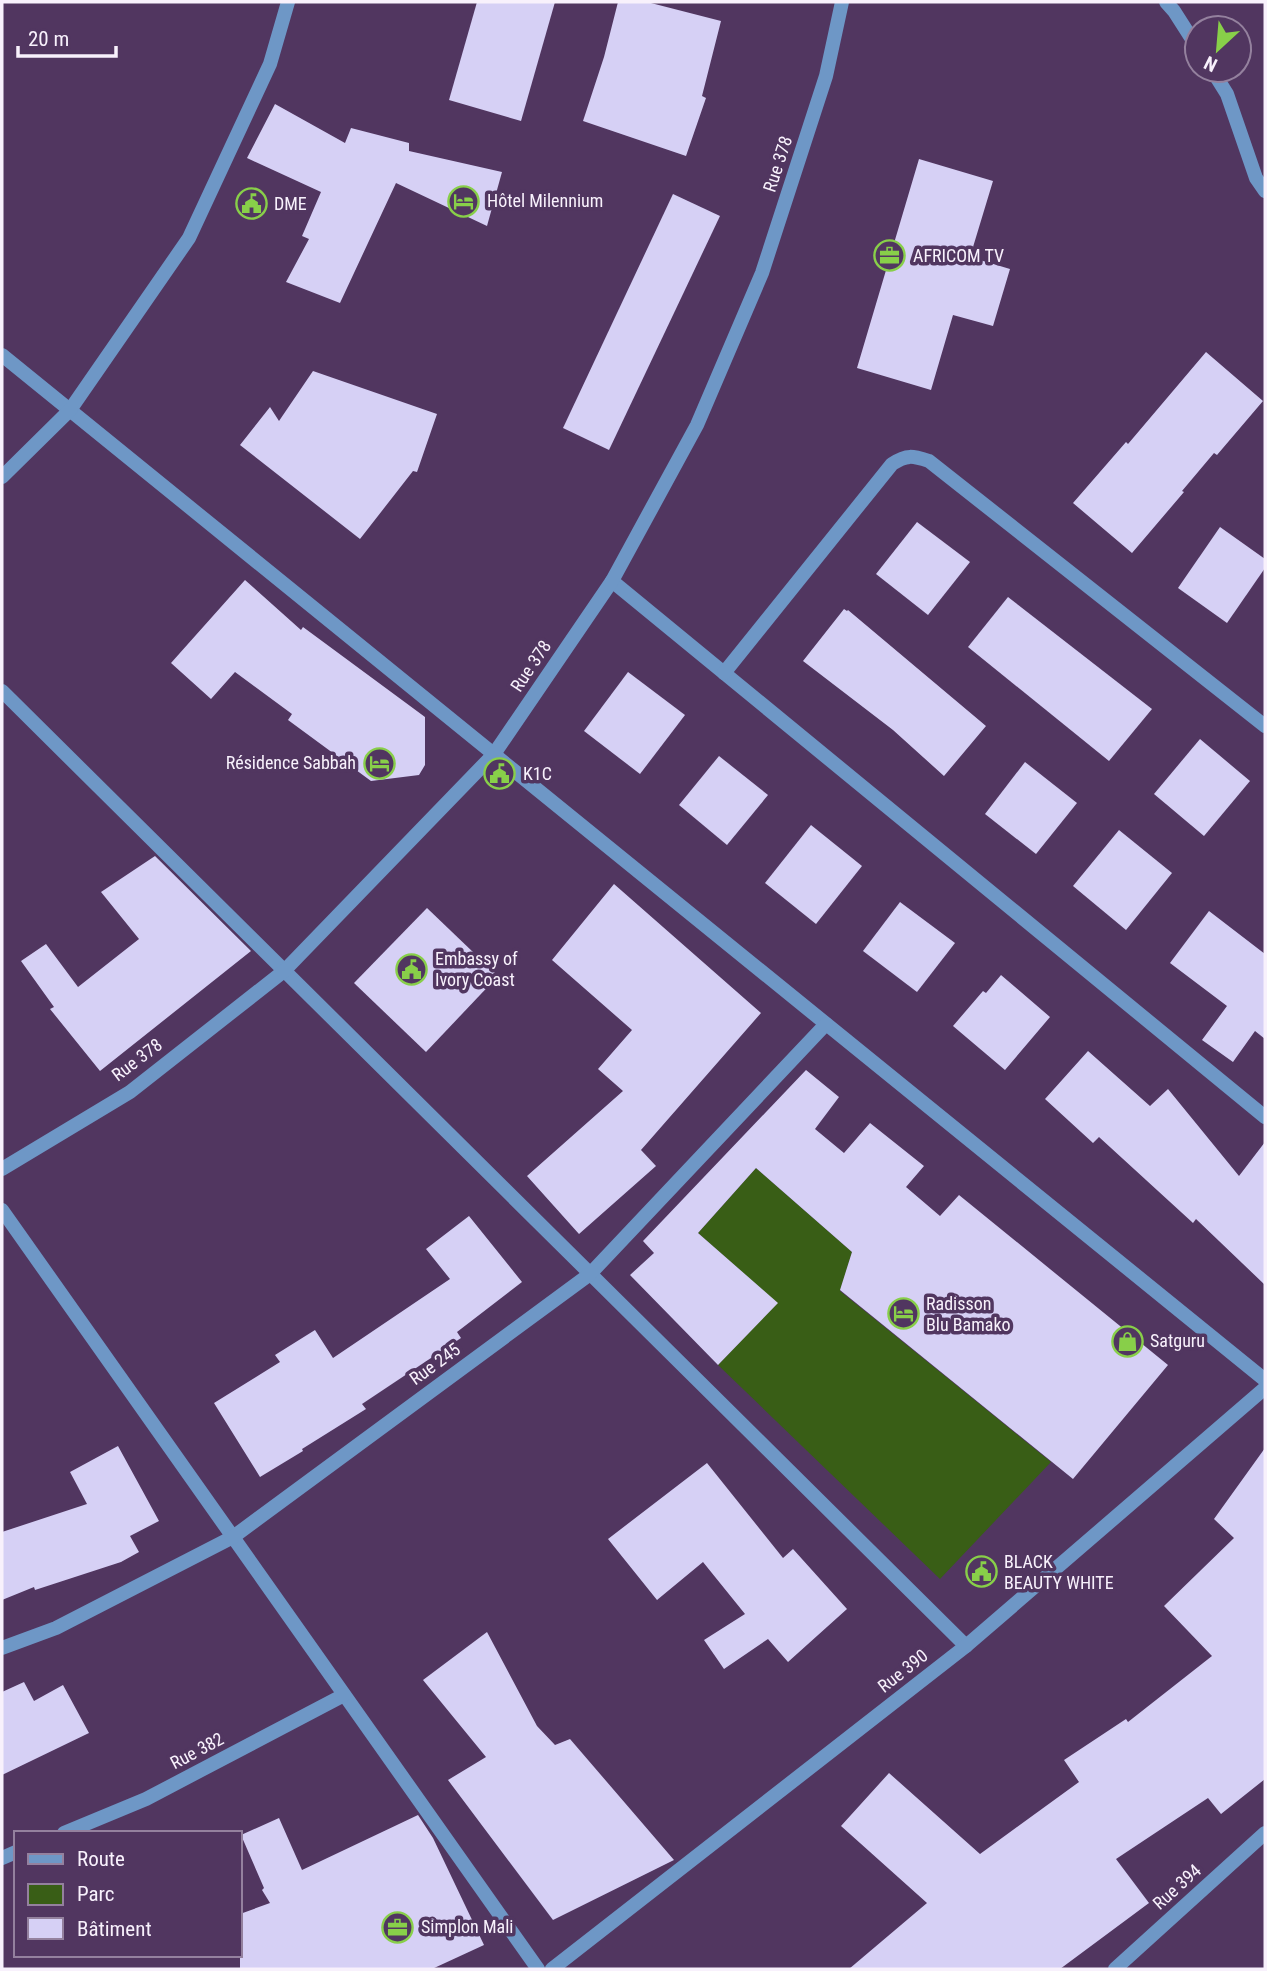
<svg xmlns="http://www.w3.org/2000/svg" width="1267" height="1971" viewBox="0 0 1267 1971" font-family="'Roboto Condensed',sans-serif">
  <rect width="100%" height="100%" fill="#513660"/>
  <polygon fill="#395e16" points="756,1168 852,1252 840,1291 1051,1462 940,1579 718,1365 777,1303 698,1233"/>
  <g fill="#d6d0f5">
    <polygon points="477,2 555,2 521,121 449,100"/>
    <polygon points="618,2 647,2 721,21 702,96 706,98 686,156 583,121 604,57"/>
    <polygon points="275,104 345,143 351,128 409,143 409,151 502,172 487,226 396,183 340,303 286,282 309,239 302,236 321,192 247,158"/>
    <polygon points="919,159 993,181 970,257 1010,269 993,326 953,315 931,390 857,368"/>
    <polygon points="673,194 720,216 609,450 563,428"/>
    <polygon points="1206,352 1263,401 1217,455 1214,453 1182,491 1184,492 1132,553 1073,503 1126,442 1128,444"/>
    <polygon points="313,371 437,414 417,472 413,471 360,539 240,445 270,407 279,421"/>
    <polygon points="917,522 970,562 928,615 876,574"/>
    <polygon points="1220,527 1265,559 1265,568 1227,623 1178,588"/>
    <polygon points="245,580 301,630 303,627 425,717 425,765 419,775 371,781 288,720 292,714 235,672 211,699 171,663"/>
    <polygon points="1008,597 1152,709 1109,761 968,647"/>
    <polygon points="844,609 847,611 848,610 986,726 944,776 893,730 803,661"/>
    <polygon points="628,672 685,715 640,774 584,731"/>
    <polygon points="1200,739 1250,781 1204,836 1154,794"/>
    <polygon points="719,756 768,795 727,845 679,805"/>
    <polygon points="1025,762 1077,803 1036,854 985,814"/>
    <polygon points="811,825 862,866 816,924 765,883"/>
    <polygon points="1119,830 1172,873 1126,930 1073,886"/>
    <polygon points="155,856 251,951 100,1071 50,1009 54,1007 21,961 46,944 78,987 139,939 101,892"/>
    <polygon points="614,884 761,1013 641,1150 656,1166 579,1234 527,1176 623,1091 598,1069 632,1030 552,960"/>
    <polygon points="900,902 955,943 917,992 863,951"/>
    <polygon points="427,908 498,976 426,1052 354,983"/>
    <polygon points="1209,911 1265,954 1265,1039 1255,1031 1233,1062 1202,1040 1227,1006 1170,963"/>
    <polygon points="1001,975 1050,1017 1005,1070 953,1026 983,991 986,993"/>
    <polygon points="1088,1051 1150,1106 1168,1089 1239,1176 1265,1142 1265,1285 1196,1219 1193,1223 1099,1137 1093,1143 1045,1099"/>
    <polygon points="806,1070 839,1097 815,1129 844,1153 870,1123 924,1166 906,1187 940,1216 959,1195 1168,1365 1073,1479 840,1290 852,1252 756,1168 698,1233 778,1303 718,1365 630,1275 654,1253 643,1241"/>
    <polygon points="469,1216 522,1282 457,1332 461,1338 362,1404 366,1409 302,1449 303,1451 260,1477 214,1403 280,1362 275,1355 315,1330 333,1358 450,1279 426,1249"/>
    <polygon points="118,1446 159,1521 130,1536 139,1552 121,1562 35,1590 34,1587 2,1600 2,1532 87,1504 70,1472"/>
    <polygon points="1265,1448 1265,1779 1221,1814 1208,1798 1116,1859 1149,1903 1060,1969 849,1969 927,1903 841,1826 889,1773 980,1854 1079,1782 1064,1760 1126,1719 1128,1722 1212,1656 1164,1606 1234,1538 1214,1519"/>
    <polygon points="707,1463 783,1558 793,1549 847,1609 788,1662 768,1639 724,1669 704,1640 745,1614 703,1562 657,1600 608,1539"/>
    <polygon points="487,1632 537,1726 555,1745 570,1739 674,1860 553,1920 448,1780 486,1757 423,1680"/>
    <polygon points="24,1682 34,1701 63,1685 89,1733 2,1775 2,1692"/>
    <polygon points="418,1815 433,1838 484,1945 432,1969 240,1969 240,1914 270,1903 262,1890 264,1888 241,1835 279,1818 302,1870"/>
  </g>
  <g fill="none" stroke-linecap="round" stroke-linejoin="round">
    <g stroke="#6e97c6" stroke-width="14">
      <polyline points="1166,2 1174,11 1197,47"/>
      <polyline points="1212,70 1227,94 1256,178 1265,191"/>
      <polyline points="2,355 1265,1380"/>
      <polyline points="2,477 70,410 189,238 270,64 288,2"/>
      <polyline points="612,581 1265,1117"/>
      <path d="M724,673L892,464C907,454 913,456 929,461L1265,726"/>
      <polyline points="2,691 966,1646"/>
      <polyline points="2,1169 130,1092 284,971 494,754 612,581 697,425 762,273 826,76 842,2"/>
      <polyline points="2,1210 538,1969"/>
      <polyline points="2,1648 56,1628 233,1537 590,1274 826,1024"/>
      <polyline points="64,1833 146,1799 344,1695"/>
      <polyline points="2,1858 16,1852"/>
      <polyline points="1115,1969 1265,1833"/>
    </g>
    <polyline stroke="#6e97c6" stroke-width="14" points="552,1969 966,1646 1265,1388"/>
  </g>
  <defs>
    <symbol id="hotel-ring" viewBox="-11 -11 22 22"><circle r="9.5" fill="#513660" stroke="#88cf49" stroke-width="1.5"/><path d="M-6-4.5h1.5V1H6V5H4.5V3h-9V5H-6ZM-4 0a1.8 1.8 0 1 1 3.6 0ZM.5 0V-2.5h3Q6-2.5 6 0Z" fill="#88cf49"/></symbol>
    <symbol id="civic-ring" viewBox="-11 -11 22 22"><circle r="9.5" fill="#513660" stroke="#88cf49" stroke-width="1.5"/><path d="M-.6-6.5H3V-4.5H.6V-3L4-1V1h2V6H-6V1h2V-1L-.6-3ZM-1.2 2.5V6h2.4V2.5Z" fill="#88cf49"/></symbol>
    <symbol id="office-ring" viewBox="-11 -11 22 22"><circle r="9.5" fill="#513660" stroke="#88cf49" stroke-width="1.5"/><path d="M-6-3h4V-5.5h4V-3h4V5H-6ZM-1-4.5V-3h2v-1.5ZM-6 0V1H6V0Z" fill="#88cf49"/></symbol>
    <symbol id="shop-ring" viewBox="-11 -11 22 22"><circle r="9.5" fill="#513660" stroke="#88cf49" stroke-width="1.5"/><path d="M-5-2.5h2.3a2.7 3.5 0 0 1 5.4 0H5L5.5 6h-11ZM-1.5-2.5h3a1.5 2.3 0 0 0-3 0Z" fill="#88cf49"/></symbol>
  </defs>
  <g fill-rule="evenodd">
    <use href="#hotel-ring" x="446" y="184" width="35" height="35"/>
    <use href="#civic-ring" x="234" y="186" width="35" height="35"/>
    <use href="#office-ring" x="872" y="238" width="35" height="35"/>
    <use href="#hotel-ring" x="362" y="746" width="35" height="35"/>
    <use href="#civic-ring" x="482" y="756" width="35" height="35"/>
    <use href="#civic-ring" x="394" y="952" width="35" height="35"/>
    <use href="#hotel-ring" x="886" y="1296" width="35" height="35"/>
    <use href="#shop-ring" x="1110" y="1324" width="35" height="35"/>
    <use href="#civic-ring" x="964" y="1554" width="35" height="35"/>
    <use href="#office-ring" x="380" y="1910" width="35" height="35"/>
  </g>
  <g text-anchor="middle" stroke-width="7" stroke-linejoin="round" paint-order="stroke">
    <g font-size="18" fill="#f8f1fc" stroke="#513660">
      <text transform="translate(778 164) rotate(-72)" y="6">Rue 378</text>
      <text transform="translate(531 666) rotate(-56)" y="6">Rue 378</text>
      <text transform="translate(137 1060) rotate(-37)" y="6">Rue 378</text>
      <text transform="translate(435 1364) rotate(-36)" y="6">Rue 245</text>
      <text transform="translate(903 1671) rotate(-38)" y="6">Rue 390</text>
      <text transform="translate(197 1751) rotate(-28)" y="6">Rue 382</text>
      <text transform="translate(1177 1887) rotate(-42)" y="6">Rue 394</text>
    </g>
    <g font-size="18" fill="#f8f1fc" stroke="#513660" text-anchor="start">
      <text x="487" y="207">Hôtel Milennium</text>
      <text x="274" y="210">DME</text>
      <text x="913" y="262">AFRICOM TV</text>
      <text x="356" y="769" text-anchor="end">Résidence Sabbah</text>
      <text x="523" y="780">K1C</text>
      <text x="435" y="965">Embassy of<tspan x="435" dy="21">Ivory Coast</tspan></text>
      <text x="926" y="1310">Radisson<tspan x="926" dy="21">Blu Bamako</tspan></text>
      <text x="1150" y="1347">Satguru</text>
      <text x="1004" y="1568">BLACK<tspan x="1004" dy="21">BEAUTY WHITE</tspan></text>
      <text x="421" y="1933">Simplon Mali</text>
    </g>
  </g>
  <rect width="1267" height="1971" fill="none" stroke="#f8f1fc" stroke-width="7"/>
  <rect x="14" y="1831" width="228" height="126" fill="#513660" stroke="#94819e" stroke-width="2"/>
  <rect x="28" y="1854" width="35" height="10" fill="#6e97c6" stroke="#94819e" stroke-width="2"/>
  <text x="77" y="1866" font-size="21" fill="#f8f1fc">Route</text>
  <rect x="28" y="1884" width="35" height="21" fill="#395e16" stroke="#94819e" stroke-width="2"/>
  <text x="77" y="1901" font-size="21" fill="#f8f1fc">Parc</text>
  <rect x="28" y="1918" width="35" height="21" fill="#d6d0f5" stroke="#94819e" stroke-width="2"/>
  <text x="77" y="1936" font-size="21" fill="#f8f1fc">Bâtiment</text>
  <g transform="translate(1218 49) rotate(206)"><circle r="33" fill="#513660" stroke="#94819e" stroke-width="2"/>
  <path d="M0-5L12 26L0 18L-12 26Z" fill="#88cf49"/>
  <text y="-10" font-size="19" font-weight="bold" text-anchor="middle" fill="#f8f1fc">N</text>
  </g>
  <path d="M18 46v10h98v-10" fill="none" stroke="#f8f1fc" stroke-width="3.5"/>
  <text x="28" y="46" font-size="21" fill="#f8f1fc" stroke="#513660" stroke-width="5" paint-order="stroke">20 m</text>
</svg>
